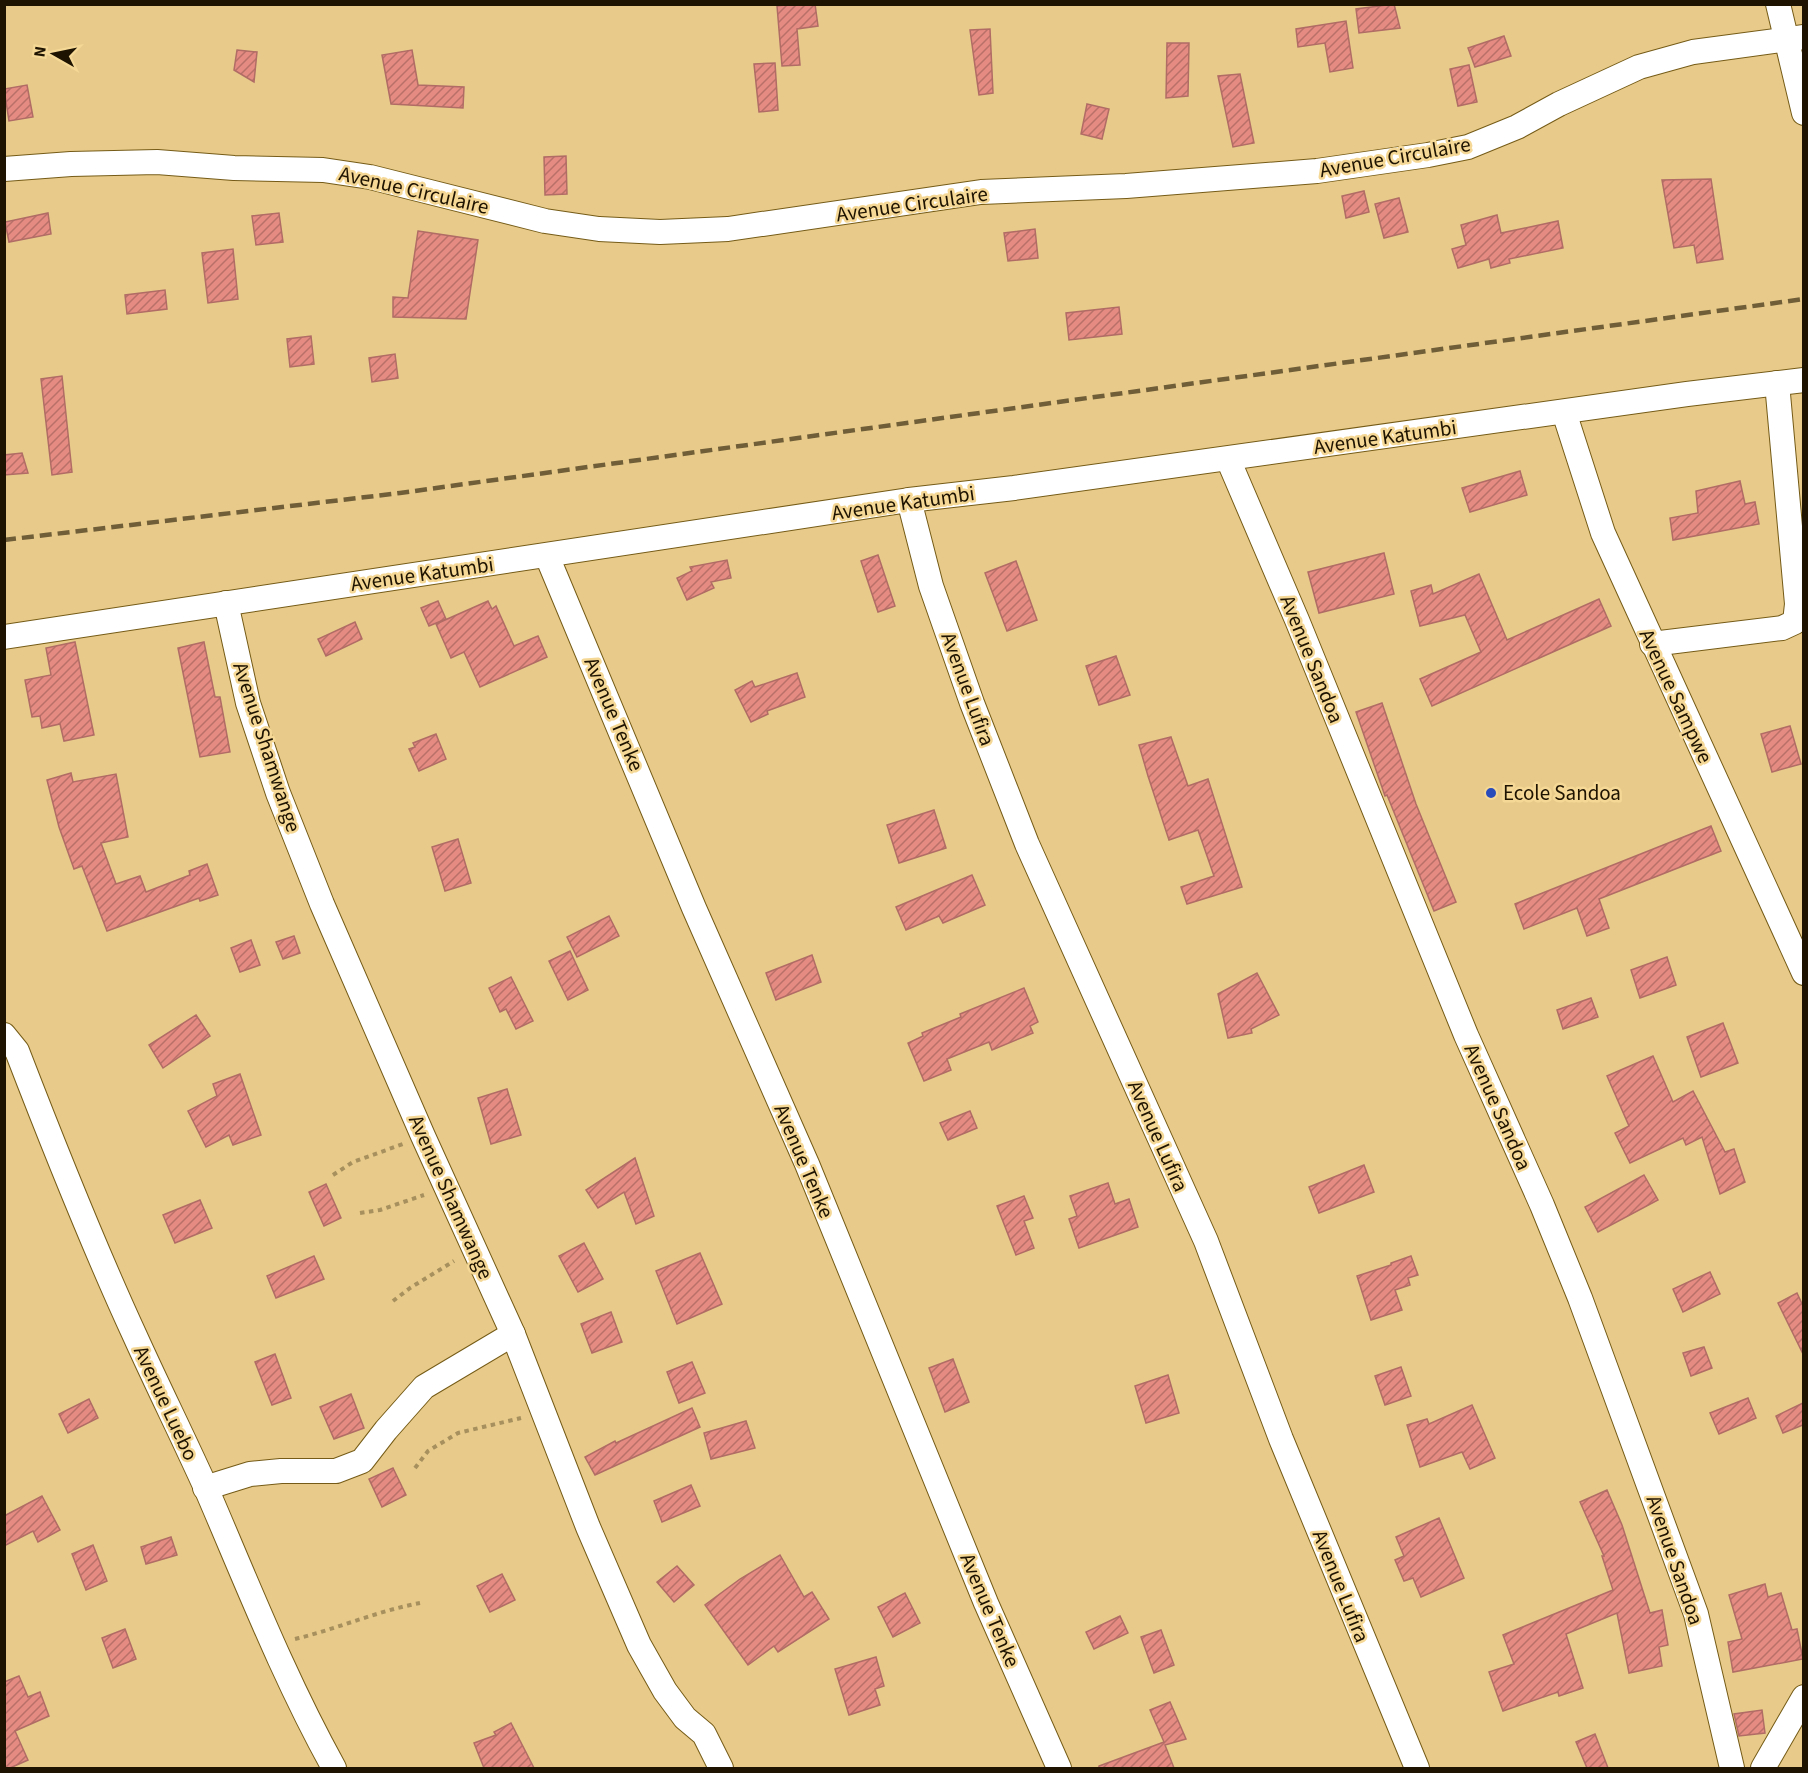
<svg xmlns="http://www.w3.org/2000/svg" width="1808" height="1773" viewBox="0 0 1808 1773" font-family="'Source Sans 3',sans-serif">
  <defs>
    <pattern id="building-hatch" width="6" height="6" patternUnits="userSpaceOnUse" patternTransform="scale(1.5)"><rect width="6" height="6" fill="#e58b82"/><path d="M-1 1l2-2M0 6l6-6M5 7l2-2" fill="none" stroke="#b97068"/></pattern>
  </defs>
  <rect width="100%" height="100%" fill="#e8cb8a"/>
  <g fill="url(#building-hatch)" stroke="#b06c65" stroke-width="1.5">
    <polygon points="792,4 815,4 818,26 797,29 800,65 782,66 777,6"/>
    <polygon points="1394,4 1400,28 1359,33 1356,9"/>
    <polygon points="1346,21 1353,68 1330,72 1325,43 1298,47 1296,29"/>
    <polygon points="990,29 993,93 979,95 970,30"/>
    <polygon points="1504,36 1511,56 1475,67 1468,48"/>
    <polygon points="1167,43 1189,43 1188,96 1166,98"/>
    <polygon points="237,50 257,52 254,82 234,70"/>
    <polygon points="412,50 418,85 464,87 463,108 391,104 382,55"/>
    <polygon points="775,63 778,110 759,112 754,64"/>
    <polygon points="1469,65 1477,102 1458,106 1450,69"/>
    <polygon points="1240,74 1254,143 1233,147 1218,76"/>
    <polygon points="27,85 33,117 9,121 4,89"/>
    <polygon points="1087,104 1109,109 1102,139 1081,134"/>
    <polygon points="566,156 567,194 545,195 544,157"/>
    <polygon points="1711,179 1723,259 1697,263 1694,245 1674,248 1662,180"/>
    <polygon points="1364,191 1369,212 1346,218 1342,196"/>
    <polygon points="1399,198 1408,232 1384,238 1375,204"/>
    <polygon points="48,213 51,234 9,242 5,222"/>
    <polygon points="279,213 283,242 256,245 252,216"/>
    <polygon points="1497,215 1501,233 1558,221 1563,248 1509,259 1510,263 1491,268 1489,259 1458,268 1452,249 1466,245 1461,225"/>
    <polygon points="1035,229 1038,258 1008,261 1004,233"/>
    <polygon points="418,231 478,240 466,319 393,317 393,297 408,298"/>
    <polygon points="233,249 238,299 208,303 202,253"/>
    <polygon points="165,290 167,309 127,314 125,295"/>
    <polygon points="1119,307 1122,334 1069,340 1066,313"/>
    <polygon points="311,336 314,364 290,367 287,339"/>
    <polygon points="395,354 398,378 372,382 369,358"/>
    <polygon points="62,376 72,472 52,475 41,379"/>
    <polygon points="22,453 28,473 4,475 4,455"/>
    <polygon points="1520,471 1527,495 1470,512 1462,488"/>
    <polygon points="1740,481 1745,504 1755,502 1759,524 1673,540 1670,518 1698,513 1696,491"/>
    <polygon points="1384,553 1394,594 1319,613 1308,572"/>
    <polygon points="878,555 895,606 878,612 861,561"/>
    <polygon points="727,560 731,578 711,582 714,588 687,600 677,578 692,571 690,567"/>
    <polygon points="1016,561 1037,620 1007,631 985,573"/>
    <polygon points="1479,574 1507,640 1599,599 1611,626 1432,706 1420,679 1481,652 1465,615 1420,626 1411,591 1431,585 1433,594"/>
    <polygon points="438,601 446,619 429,626 421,608"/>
    <polygon points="488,601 492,609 496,606 514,646 538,636 547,657 480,687 464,652 451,658 436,624"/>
    <polygon points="355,622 362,639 326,656 318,639"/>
    <polygon points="75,642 94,735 64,741 60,724 42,728 40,716 32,717 25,680 51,675 46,648"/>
    <polygon points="204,642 215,697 220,697 230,752 200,757 178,648"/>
    <polygon points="1116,656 1130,695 1099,705 1086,666"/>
    <polygon points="797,673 805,697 767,711 768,714 751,722 735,690 752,681 755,687"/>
    <polygon points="1382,703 1416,804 1456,902 1434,911 1387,795 1385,796 1356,712"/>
    <polygon points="1790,726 1801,764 1772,772 1761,734"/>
    <polygon points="436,734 446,759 419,771 409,749 415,747 413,743"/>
    <polygon points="1171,737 1188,786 1208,779 1242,887 1187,904 1181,887 1214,876 1198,830 1169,840 1148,776 1139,745"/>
    <polygon points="71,773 73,782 116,774 128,837 101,843 116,884 140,876 146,892 190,875 189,871 207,864 218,895 200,901 199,898 107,931 82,866 74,869 59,827 47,780"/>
    <polygon points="934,810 946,848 899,863 887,825"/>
    <polygon points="1711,826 1721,851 1599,899 1609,928 1587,936 1577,908 1524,929 1515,904"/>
    <polygon points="458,839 471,883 445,891 432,847"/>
    <polygon points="972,875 985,905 943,923 939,916 906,930 896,907"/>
    <polygon points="609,916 619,936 577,957 567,937"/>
    <polygon points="294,936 300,953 283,959 276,942"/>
    <polygon points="251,940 260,965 240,972 231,948"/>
    <polygon points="570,951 588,990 568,1000 549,961"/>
    <polygon points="812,955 821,982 776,1000 766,973"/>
    <polygon points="1667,957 1676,985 1640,998 1631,970"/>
    <polygon points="1257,973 1279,1015 1251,1029 1252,1033 1228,1038 1218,994"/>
    <polygon points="511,977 533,1021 516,1029 506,1009 500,1012 489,988"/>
    <polygon points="1024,988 1038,1022 1030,1026 1033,1033 992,1050 989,1042 947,1059 951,1070 924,1081 908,1043 923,1036 922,1033 961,1017 960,1014"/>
    <polygon points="1591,998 1598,1017 1563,1029 1557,1010"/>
    <polygon points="196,1015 210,1036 163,1068 149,1045"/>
    <polygon points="1723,1023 1738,1063 1701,1077 1687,1037"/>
    <polygon points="1653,1056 1673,1102 1693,1091 1725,1152 1734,1149 1745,1182 1720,1194 1702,1137 1686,1145 1683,1138 1630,1163 1615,1133 1629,1126 1607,1076"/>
    <polygon points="240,1074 261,1135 233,1145 229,1135 206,1147 188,1111 217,1096 213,1084"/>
    <polygon points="507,1089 521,1135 491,1144 478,1098"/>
    <polygon points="970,1111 977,1128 948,1140 940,1123"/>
    <polygon points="635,1158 654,1216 636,1224 624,1192 598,1208 586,1190"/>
    <polygon points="1364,1165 1374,1192 1319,1213 1309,1187"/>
    <polygon points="1644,1175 1658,1200 1598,1232 1585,1207"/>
    <polygon points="1108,1183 1115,1204 1129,1199 1138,1227 1079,1248 1069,1219 1077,1216 1070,1196"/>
    <polygon points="326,1184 341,1218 324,1226 309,1192"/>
    <polygon points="1024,1196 1033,1218 1024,1221 1034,1248 1016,1255 997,1206"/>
    <polygon points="200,1200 212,1228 175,1243 163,1215"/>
    <polygon points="584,1243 603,1279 578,1292 559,1256"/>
    <polygon points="700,1253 722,1304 677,1324 656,1271"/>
    <polygon points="314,1256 324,1279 276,1298 267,1276"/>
    <polygon points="1411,1256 1418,1275 1408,1278 1410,1285 1395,1290 1402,1310 1371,1320 1357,1276 1391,1265 1391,1263"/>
    <polygon points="1710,1272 1720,1294 1683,1312 1673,1289"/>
    <polygon points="1797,1293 1803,1306 1803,1354 1778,1303"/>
    <polygon points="611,1312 622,1342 592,1353 581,1324"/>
    <polygon points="1704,1347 1712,1368 1691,1376 1683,1353"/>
    <polygon points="275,1354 291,1398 272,1405 255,1362"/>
    <polygon points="953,1359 969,1402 945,1412 929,1368"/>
    <polygon points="692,1362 705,1393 679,1403 667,1372"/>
    <polygon points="1401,1367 1411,1396 1385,1405 1375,1376"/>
    <polygon points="1168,1375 1179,1413 1146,1423 1135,1386"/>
    <polygon points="351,1394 364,1428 334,1439 320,1407"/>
    <polygon points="1748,1398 1756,1418 1719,1434 1710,1413"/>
    <polygon points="89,1399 98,1418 68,1433 59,1414"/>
    <polygon points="1803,1403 1803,1425 1783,1433 1776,1416"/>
    <polygon points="1472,1405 1495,1458 1470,1469 1462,1452 1420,1467 1407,1425 1427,1419 1429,1424"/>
    <polygon points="692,1408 700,1427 595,1475 585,1457 615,1441 616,1443"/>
    <polygon points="746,1421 755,1448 711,1459 704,1433"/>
    <polygon points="393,1468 406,1495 382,1507 369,1479"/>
    <polygon points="691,1485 700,1506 662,1522 654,1501"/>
    <polygon points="1607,1490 1622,1525 1650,1613 1662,1610 1668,1645 1659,1647 1662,1666 1629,1673 1617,1613 1566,1634 1583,1688 1559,1696 1558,1692 1503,1711 1489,1672 1514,1664 1503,1635 1613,1590 1602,1556 1604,1556 1580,1502"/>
    <polygon points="42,1496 60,1530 38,1542 33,1531 4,1546 4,1516"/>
    <polygon points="1439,1518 1464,1578 1421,1597 1413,1578 1404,1581 1395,1560 1404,1556 1396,1537"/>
    <polygon points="171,1537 177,1555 146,1564 141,1547"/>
    <polygon points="93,1545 107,1581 86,1590 72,1554"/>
    <polygon points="780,1555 804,1597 812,1592 829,1619 778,1652 774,1646 748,1665 705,1605 740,1579"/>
    <polygon points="677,1566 694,1585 674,1602 657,1582"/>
    <polygon points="502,1574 515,1600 490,1612 477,1586"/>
    <polygon points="1765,1584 1768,1597 1781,1593 1792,1630 1797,1629 1803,1659 1733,1672 1728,1642 1742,1639 1729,1595"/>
    <polygon points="905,1593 920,1623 893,1637 878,1607"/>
    <polygon points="1120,1616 1128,1633 1094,1649 1086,1632"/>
    <polygon points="125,1629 136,1659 113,1668 102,1638"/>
    <polygon points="1161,1630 1174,1665 1154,1673 1141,1637"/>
    <polygon points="876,1657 884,1686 875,1689 880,1705 849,1715 835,1669"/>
    <polygon points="19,1676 28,1697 40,1692 49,1716 15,1731 28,1760 10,1768 4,1768 4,1682"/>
    <polygon points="1170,1702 1186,1739 1165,1745 1174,1768 1099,1768 1099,1766 1164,1742 1150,1710"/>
    <polygon points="1762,1710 1765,1733 1739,1736 1734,1714"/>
    <polygon points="511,1723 534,1768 484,1768 474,1743 496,1735 494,1732"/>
    <polygon points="1595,1734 1608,1768 1587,1768 1576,1742"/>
  </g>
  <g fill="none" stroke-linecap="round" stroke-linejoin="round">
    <defs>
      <g id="minor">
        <polyline points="1778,4 1804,113"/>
        <polyline points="4,169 71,164 157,162 234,168 323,170 370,177 545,221 599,229 660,232 728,229 981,192 1126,186 1317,171 1428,155 1468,147 1517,127 1559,104 1639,67 1693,52 1804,37"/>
        <polyline points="1564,412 1603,533 1804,973"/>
        <polyline points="1228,459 1297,620 1466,1035 1542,1205 1580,1298 1696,1614 1732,1768"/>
        <polyline points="909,500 931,586 972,703 1027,844 1206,1241 1281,1439 1417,1768"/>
        <polyline points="547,556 694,908 807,1164 986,1603 1059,1768"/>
        <polyline points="226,603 248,703 278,793 322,904 423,1136 513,1334 588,1527 639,1645 665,1691 685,1718 704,1734 721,1768"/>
        <polyline points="4,637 909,500 1014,488 1687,394 1804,380"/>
        <polyline points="1652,644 1782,628 1795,622 1797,604 1777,383"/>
        <path d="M4,1035L17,1051C54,1147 92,1243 135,1336C158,1387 183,1437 206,1488C247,1583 284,1678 334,1768"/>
        <polyline points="205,1488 250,1474 281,1471 336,1471 362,1461 386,1430 424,1387 513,1334"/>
        <polyline points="1763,1768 1804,1697"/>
      </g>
    </defs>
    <use href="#minor" stroke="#755b17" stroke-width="26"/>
    <g stroke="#a7905e" stroke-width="4" stroke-dasharray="4.5 4.5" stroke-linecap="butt">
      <polyline points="333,1175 353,1162 403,1144"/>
      <polyline points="360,1213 380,1210 424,1195"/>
      <polyline points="393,1301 410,1288 454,1261"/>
      <polyline points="415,1468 428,1451 458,1433 521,1418"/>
      <path d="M295,1639C337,1629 377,1611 420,1603"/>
    </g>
    <use href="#minor" stroke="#fff" stroke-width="24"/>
    <polyline stroke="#705e38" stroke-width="4.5" stroke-dasharray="12 6" stroke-linecap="butt" points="4,540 400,493 1804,299"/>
  </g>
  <circle fill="#2a4cbb" stroke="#f5d896" stroke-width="2" cx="1491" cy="793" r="6"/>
  <g text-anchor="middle" stroke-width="5" stroke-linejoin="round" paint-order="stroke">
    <g font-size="21" fill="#1d1300" stroke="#f5d896">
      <text transform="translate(1395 157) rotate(-10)" y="7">Avenue Circulaire</text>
      <text transform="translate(414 190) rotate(13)" y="7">Avenue Circulaire</text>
      <text transform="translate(912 204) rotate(-8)" y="7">Avenue Circulaire</text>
      <text transform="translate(1385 437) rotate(-8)" y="7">Avenue Katumbi</text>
      <text transform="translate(903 503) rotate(-8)" y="7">Avenue Katumbi</text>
      <text transform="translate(422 574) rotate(-8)" y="7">Avenue Katumbi</text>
      <text transform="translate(1312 659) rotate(68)" y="7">Avenue Sandoa</text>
      <text transform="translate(968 689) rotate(70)" y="7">Avenue Lufira</text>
      <text transform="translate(1676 696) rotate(65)" y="7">Avenue Sampwe</text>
      <text transform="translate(614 714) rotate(67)" y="7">Avenue Tenke</text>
      <text transform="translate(267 747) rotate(72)" y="7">Avenue Shamwange</text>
      <text transform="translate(1498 1107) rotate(66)" y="7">Avenue Sandoa</text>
      <text transform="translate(1158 1136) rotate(66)" y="7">Avenue Lufira</text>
      <text transform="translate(804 1161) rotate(67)" y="7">Avenue Tenke</text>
      <text transform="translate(451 1197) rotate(66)" y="7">Avenue Shamwange</text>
      <text transform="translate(166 1403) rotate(65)" y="7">Avenue Luebo</text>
      <text transform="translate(1675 1560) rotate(71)" y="7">Avenue Sandoa</text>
      <text transform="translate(1341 1586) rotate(68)" y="7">Avenue Lufira</text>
      <text transform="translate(990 1610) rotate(67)" y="7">Avenue Tenke</text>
    </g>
    <g font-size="21" fill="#1d1300" stroke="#f5d896" text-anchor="start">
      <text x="1503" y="800">Ecole Sandoa</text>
    </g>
  </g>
  <rect width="1808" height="1773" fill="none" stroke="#1d1300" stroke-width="12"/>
  <g transform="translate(54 54) rotate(279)" stroke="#f5d896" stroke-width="4.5" paint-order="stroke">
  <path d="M0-4.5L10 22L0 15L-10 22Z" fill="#1d1300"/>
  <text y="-9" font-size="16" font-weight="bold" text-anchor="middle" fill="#1d1300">N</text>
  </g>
</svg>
